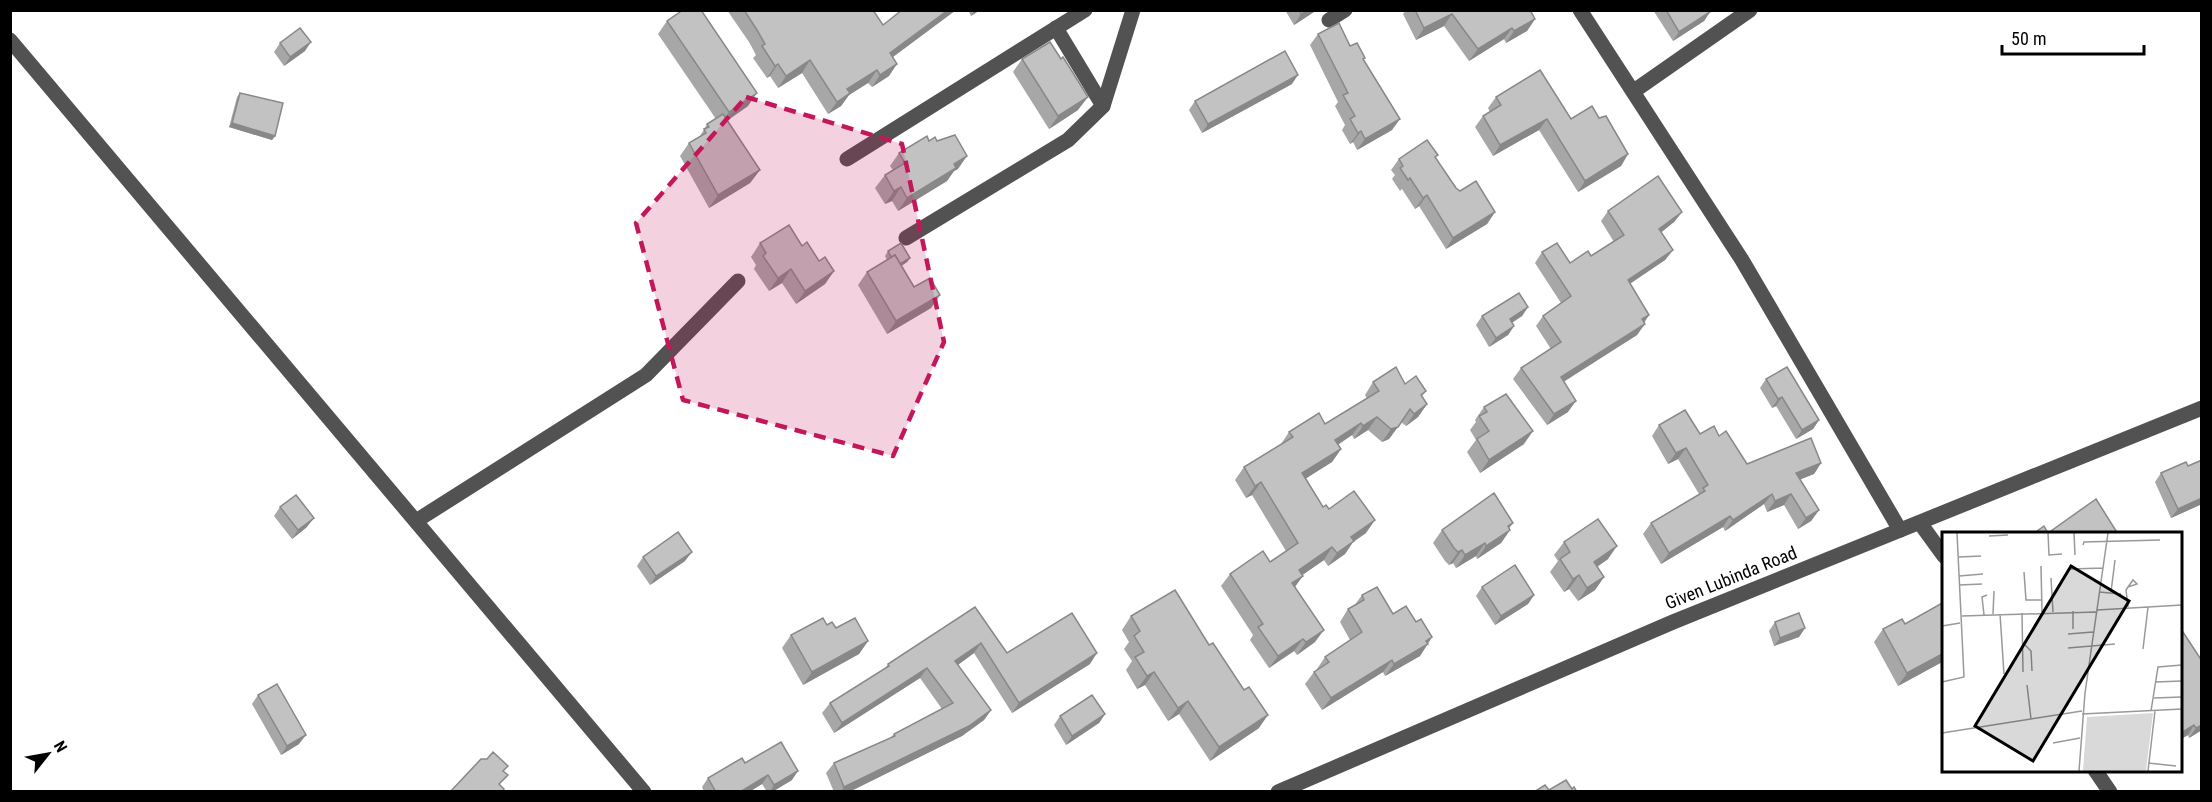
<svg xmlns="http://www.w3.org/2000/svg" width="2212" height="802" viewBox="0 0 2212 802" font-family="'Roboto Condensed',sans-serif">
  <rect width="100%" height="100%" fill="#fff"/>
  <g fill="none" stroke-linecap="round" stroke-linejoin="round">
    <g stroke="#525252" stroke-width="15">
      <polyline points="1580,10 1742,260 1900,530"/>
      <polyline points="1329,20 1345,10"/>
      <polyline points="1056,28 1103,106"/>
      <polyline points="10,40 644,792"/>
      <polyline points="1634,91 1750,10"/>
      <polyline points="847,159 1085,10"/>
      <polyline points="906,238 1068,140 1103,106 1133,10"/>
      <polyline points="416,521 646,375 738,281"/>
      <polyline points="1920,523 1944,556"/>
      <polyline points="2095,770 2110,792"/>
      <polyline points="1278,792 1673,622 2202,408"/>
    </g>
  </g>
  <g fill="#a7a7a7">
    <polygon points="727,10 873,10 883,25 956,10 893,57 889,76 872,87 868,83 849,95 841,106 828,114 802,73 778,88 770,76 767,78 753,58 756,55 749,42"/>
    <polygon points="968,10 980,10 971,16"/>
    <polygon points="1285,10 1317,10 1294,25"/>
    <polygon points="1406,10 1530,10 1535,19 1527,31 1506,43 1504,39 1469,61 1444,26 1416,40 1403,14"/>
    <polygon points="1653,10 1709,10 1710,12 1704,21 1673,41"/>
    <polygon points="667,21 748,106 727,121 760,170 750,183 709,208 680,156 689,143 699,138 707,124 716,119 658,34"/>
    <polygon points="1318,34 1350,46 1364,60 1392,130 1357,150 1353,142 1350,144 1342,130 1345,125 1335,106 1338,102 1310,45"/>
    <polygon points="280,43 305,51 284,66 274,52"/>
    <polygon points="1022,59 1078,110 1049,129 1013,72"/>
    <polygon points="1292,84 1202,133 1189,110 1195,101"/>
    <polygon points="240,93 275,136 272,140 229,127 237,97"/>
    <polygon points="1496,97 1571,119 1599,118 1628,154 1621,166 1578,192 1539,130 1493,156 1475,127 1483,116 1490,112 1488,108"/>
    <polygon points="929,141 958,169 954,171 947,181 898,211 892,201 885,204 875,188 885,175 893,170 890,166 899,153"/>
    <polygon points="1435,158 1456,188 1495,212 1487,224 1446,249 1419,206 1415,209 1402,189 1400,191 1392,179 1395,175 1391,170 1399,159"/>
    <polygon points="1608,211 1682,212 1674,222 1661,232 1673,250 1665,260 1630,284 1649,315 1637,335 1564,381 1568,412 1547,425 1513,379 1521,368 1551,349 1536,326 1543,316 1561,303 1535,263 1542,252 1570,263 1591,256 1614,242 1601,221"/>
    <polygon points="760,243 802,246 819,261 834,271 825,284 796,304 782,283 769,291 754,269 756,265 751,257"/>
    <polygon points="888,251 910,258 907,262 901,266 914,287 940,295 931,308 887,334 858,285 867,272 887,260 885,256"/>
    <polygon points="1528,307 1522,316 1512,323 1514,326 1508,335 1489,347 1476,325 1482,316"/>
    <polygon points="1766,379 1819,420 1813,429 1796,439 1776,406 1772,408 1760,388"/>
    <polygon points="1373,382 1405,384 1426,391 1422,396 1427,404 1418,417 1406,426 1401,422 1389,439 1382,442 1368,430 1354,439 1352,435 1338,445 1341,449 1332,462 1306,478 1323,507 1329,509 1366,533 1353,542 1345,554 1328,566 1324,560 1302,575 1295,587 1315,642 1297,655 1294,651 1269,668 1250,640 1253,635 1221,586 1230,574 1270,562 1286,551 1252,495 1246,498 1235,480 1244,467 1281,444 1289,432 1325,424 1367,399 1365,395"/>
    <polygon points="1484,407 1524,444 1480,473 1467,452 1476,440 1470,430 1476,422 1475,420"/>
    <polygon points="1659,425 1700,434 1719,436 1747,464 1821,463 1814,474 1800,479 1819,510 1811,521 1798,529 1784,505 1767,512 1764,504 1725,531 1723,527 1661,564 1643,534 1651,523 1699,494 1678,459 1668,464 1652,436"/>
    <polygon points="2202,460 2202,504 2171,518 2155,482 2161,473 2188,466"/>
    <polygon points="280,507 307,527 292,539 274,516"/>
    <polygon points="1509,528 1510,530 1501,543 1477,559 1476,556 1456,568 1453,563 1449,565 1445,561 1433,543 1442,530"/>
    <polygon points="1564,542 1608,559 1597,567 1604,577 1595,590 1578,601 1569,589 1564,592 1550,572 1558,561 1554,555"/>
    <polygon points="643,557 685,561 650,585 637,566"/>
    <polygon points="1482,587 1534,595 1528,604 1495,625 1476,596"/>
    <polygon points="1362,595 1393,614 1416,622 1432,637 1420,656 1385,676 1383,672 1322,710 1305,684 1314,672 1317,670 1317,669 1325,657 1350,640 1340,622 1348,609 1354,606"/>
    <polygon points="1944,602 1944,661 1898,686 1874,642 1883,629 1905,624"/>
    <polygon points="975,607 1007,653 1090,664 1012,713 974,653 958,665 991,710 984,720 962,736 849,792 834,792 826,773 834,763 890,738 894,734 942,709 920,678 834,733 822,713 830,703 884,670 888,664"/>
    <polygon points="1131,616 1259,728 1210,761 1179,714 1168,721 1145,685 1137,689 1126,670 1132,661 1124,649 1129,642 1122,630"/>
    <polygon points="1775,622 1805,628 1799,637 1774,646 1769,631"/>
    <polygon points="827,625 868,641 859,654 803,685 782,648 791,635"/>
    <polygon points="2181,629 2202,730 2189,738 2188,735 2181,739"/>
    <polygon points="258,695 299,744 281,755 252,704"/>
    <polygon points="1105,714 1099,723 1066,745 1054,725 1060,716"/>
    <polygon points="745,763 792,780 772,792 767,792 762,784 749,792 704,792 702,787 708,778"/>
  </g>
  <g fill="#888">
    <polygon points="948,10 956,10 882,65 890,53"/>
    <polygon points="975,10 980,10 971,16"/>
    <polygon points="1308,10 1317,10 1294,25 1301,14"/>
    <polygon points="1710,12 1704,21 1673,41 1679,32"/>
    <polygon points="1452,14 1444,26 1416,40 1424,28"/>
    <polygon points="1535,19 1527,31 1506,43 1514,31"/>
    <polygon points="1512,28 1504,39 1469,61 1478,49"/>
    <polygon points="311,42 305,51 284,66 290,57"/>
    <polygon points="810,60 802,73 778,88 786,76"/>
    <polygon points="778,64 770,76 767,78 775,66"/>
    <polygon points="897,64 889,76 872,87 880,75"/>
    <polygon points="877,70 868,83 849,95 841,106 828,114 847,89"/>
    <polygon points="1298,75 1292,84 1202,133 1208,124"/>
    <polygon points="757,93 748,106 720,125 729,112"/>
    <polygon points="1088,97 1078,110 1049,129 1058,116"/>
    <polygon points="1400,119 1392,130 1357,150 1365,139"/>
    <polygon points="1547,119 1539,130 1493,156 1500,145"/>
    <polygon points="232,123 275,136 272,140 229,127"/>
    <polygon points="1361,131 1353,142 1350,144 1358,133"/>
    <polygon points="1628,154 1621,166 1578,192 1585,181"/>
    <polygon points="967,156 958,169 954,171 947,181 898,211 907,198 954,164"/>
    <polygon points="760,170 750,183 709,208 718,195"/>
    <polygon points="901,187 892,201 885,204 894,191"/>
    <polygon points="1427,195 1419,206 1415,209 1423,198"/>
    <polygon points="1495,212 1487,224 1446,249 1453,238"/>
    <polygon points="1682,212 1674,222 1652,240 1659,229"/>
    <polygon points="1673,250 1665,260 1620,290 1628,280"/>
    <polygon points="910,258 907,262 894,271 897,266"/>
    <polygon points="791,269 782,283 769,291 778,278"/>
    <polygon points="834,271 825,284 796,304 805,291"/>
    <polygon points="940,295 931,308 887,334 896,321"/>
    <polygon points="1528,307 1522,316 1503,328 1510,319"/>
    <polygon points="1649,315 1641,326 1645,324 1637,335 1554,388 1561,377"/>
    <polygon points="1514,326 1508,335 1489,347 1496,338"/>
    <polygon points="1782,397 1776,406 1772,408 1778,399"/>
    <polygon points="1576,401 1568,412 1547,425 1554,414"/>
    <polygon points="1427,404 1418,417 1406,426 1414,414"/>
    <polygon points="1377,417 1368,430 1354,439 1363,426"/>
    <polygon points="1819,420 1813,429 1796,439 1802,430"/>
    <polygon points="1361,423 1352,435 1326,452 1335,440"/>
    <polygon points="1398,427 1389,439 1382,442 1391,429"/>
    <polygon points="1533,431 1524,444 1480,473 1489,460"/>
    <polygon points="1686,448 1678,459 1668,464 1676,453"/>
    <polygon points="1341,449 1332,462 1294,486 1302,473"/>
    <polygon points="1821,463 1814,474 1789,484 1796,473"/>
    <polygon points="1261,482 1252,495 1246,498 1255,486"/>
    <polygon points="1772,494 1764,504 1725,531 1733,520"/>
    <polygon points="1791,494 1784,505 1767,512 1775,501"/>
    <polygon points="2202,498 2202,504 2171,518 2178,509"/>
    <polygon points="1819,510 1811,521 1798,529 1806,518"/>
    <polygon points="1730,516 1723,527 1661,564 1669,553"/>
    <polygon points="314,518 307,527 292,539 298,530"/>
    <polygon points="1375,520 1366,533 1353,542 1345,554 1328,566 1337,553 1351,537"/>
    <polygon points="1513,523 1506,532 1510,530 1501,543 1477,559 1486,546 1508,526"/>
    <polygon points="1485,543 1476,556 1456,568 1465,555"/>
    <polygon points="1617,546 1608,559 1585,575 1594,562"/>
    <polygon points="1332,547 1324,560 1291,583 1299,570"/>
    <polygon points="1462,550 1453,563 1449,565 1458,552"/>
    <polygon points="692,552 685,561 650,585 656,576"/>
    <polygon points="1579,575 1569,589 1564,592 1573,579"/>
    <polygon points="1303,576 1294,588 1292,583"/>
    <polygon points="1604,577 1595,590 1578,601 1587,588"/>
    <polygon points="1534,595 1528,604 1495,625 1501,616"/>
    <polygon points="1805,628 1799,637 1774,646 1780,638"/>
    <polygon points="1324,630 1315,642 1297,655 1306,642"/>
    <polygon points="1432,637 1420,656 1385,676 1394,664"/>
    <polygon points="1303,639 1294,651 1269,668 1278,656"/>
    <polygon points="868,641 859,654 803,685 812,672"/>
    <polygon points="981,643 974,653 948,672 955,661"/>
    <polygon points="1097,653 1090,664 1012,713 1019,703"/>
    <polygon points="1944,653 1944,661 1898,686 1907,673"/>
    <polygon points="1392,660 1383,672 1322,710 1331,698"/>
    <polygon points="927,668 920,678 834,733 842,723"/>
    <polygon points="1154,672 1145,685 1137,689 1147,676"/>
    <polygon points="1188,701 1179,714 1168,721 1178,708"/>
    <polygon points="991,710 984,720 962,736 849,792 841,792 844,787"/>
    <polygon points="1105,714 1099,723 1066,745 1072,736"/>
    <polygon points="1268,715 1259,728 1210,761 1219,747"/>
    <polygon points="2194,725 2188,735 2181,739 2181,733"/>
    <polygon points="2202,725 2202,730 2189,738 2196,728"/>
    <polygon points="306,735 299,744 281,755 287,746"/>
    <polygon points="798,771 792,780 772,792 770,792 774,785"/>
    <polygon points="768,775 762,784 749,792 740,792"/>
  </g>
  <g fill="#c2c2c2" stroke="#888" stroke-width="1.5">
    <polygon points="683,10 701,10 757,93 729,112 667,21"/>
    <polygon points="744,10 873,10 883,25 902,10 948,10 890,53 897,64 880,75 877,70 847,89 850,93 837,102 810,60 786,76 778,64 775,66 762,46 765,44 757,30"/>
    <polygon points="1299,10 1308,10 1301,14"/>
    <polygon points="1415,10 1530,10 1535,19 1514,31 1512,28 1478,49 1452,14 1424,28"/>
    <polygon points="1666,10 1709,10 1710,12 1679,32"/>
    <polygon points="1339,23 1350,46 1357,43 1365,58 1363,59 1400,119 1365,139 1361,131 1358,133 1350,119 1355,116 1343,95 1348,93 1318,34"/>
    <polygon points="300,28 311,42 290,57 280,43"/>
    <polygon points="1050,42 1061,59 1063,57 1088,97 1058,116 1022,59"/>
    <polygon points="1285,51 1298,75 1208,124 1195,101"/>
    <polygon points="1540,70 1571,119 1592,106 1599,118 1606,116 1628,154 1585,181 1547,119 1500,145 1483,116 1501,105 1496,97"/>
    <polygon points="240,93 283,103 275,136 232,123"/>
    <polygon points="723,114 760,170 718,195 689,143 706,133 704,129 709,127 707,124"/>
    <polygon points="955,135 967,156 954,164 956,168 907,198 901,187 894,191 885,175 905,163 899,153 927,136 929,141 935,137 937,141"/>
    <polygon points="1427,140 1438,155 1435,157 1456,188 1460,191 1476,181 1495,212 1453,238 1427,195 1423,198 1410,178 1408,180 1400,168 1403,166 1399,159"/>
    <polygon points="1658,176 1682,212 1659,229 1673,250 1628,280 1649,315 1642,319 1645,324 1561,377 1576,401 1554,414 1521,368 1561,342 1543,316 1571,296 1542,252 1557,243 1570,263 1588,251 1591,256 1624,235 1608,211"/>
    <polygon points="789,225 802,246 807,242 819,261 825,257 834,271 805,291 791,269 778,278 763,256 766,253 760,243"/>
    <polygon points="901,243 910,258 900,264 895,255 891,257 888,251"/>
    <polygon points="895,255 914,287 930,278 940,295 896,321 867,272"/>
    <polygon points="1519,293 1528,307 1510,319 1514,326 1496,338 1482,316"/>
    <polygon points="1396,367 1405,384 1416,376 1426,391 1421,395 1427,404 1414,414 1410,409 1398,427 1391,429 1377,417 1363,426 1361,423 1335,440 1341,449 1302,473 1323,507 1326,505 1329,509 1354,491 1375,520 1351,537 1354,541 1337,553 1332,547 1299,570 1303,576 1292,583 1324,630 1306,642 1303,639 1278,656 1258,627 1263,624 1230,574 1263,551 1270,562 1298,543 1261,482 1255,486 1244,467 1293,437 1289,432 1319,413 1325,424 1379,391 1373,382"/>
    <polygon points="1787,367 1819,420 1802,430 1782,397 1778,399 1766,379"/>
    <polygon points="1506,394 1533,431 1489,460 1477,439 1489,431 1479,416 1487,412 1484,407"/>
    <polygon points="1685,410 1700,434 1714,426 1719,436 1726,431 1747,464 1811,438 1821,463 1796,473 1819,510 1806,518 1791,494 1775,501 1772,494 1733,520 1730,516 1669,553 1651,523 1705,491 1703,488 1708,485 1686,448 1676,453 1659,425"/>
    <polygon points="2202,460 2202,498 2178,509 2161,473 2186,462 2188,466"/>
    <polygon points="1494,493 1513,523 1508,526 1510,530 1486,546 1485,543 1465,555 1462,550 1458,552 1454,548 1442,530"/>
    <polygon points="296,495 314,518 298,530 280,507"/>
    <polygon points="2096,499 2118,534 2033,534 2044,526 2048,533"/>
    <polygon points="1598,519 1617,546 1594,562 1604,577 1587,588 1579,575 1573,579 1560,559 1570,552 1564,542"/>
    <polygon points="678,532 692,552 656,576 643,557"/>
    <polygon points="1515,565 1534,595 1501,616 1482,587"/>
    <polygon points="1377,587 1393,614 1406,606 1416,622 1421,619 1432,637 1426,641 1428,644 1394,664 1392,660 1331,698 1314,672 1329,662 1325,657 1362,632 1348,609 1364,600 1362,595"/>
    <polygon points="1175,590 1209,645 1213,643 1244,690 1249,687 1268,715 1219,747 1188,701 1178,708 1154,672 1147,676 1135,657 1144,652 1134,636 1140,631 1131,616"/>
    <polygon points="1944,602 1944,653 1907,673 1883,629 1902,619 1905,624"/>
    <polygon points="975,607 1007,653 1072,613 1097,653 1019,703 981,643 955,661 991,710 969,726 844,787 834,763 895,736 894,734 953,703 927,668 842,723 830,703 889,666 888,664"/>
    <polygon points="1799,613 1805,628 1780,638 1775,622"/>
    <polygon points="823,618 827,625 832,622 836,628 855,618 868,641 812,672 791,635"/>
    <polygon points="2181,629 2202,661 2202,725 2196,728 2194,725 2181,733"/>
    <polygon points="277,684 306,735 287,746 258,695"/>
    <polygon points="1092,695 1105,714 1072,736 1060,716"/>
    <polygon points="781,742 798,771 774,785 768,775 740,792 716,792 708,778 742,758 745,763"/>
    <polygon points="493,752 508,766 503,771 508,775 499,784 504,789 502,792 450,792 481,759 487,759"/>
    <polygon points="1566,780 1572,789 1574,787 1577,792 1534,792 1545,785 1549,790"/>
  </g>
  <path fill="#c2185b" fill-opacity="0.2" stroke="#c2185b" stroke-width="4.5" stroke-dasharray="12 8" stroke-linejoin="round" d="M746,97L902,144L944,342L893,456L683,400L636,223Z"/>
  <g text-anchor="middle" stroke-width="4.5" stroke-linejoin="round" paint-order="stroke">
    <g font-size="18" fill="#000" stroke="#fff">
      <text transform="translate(1731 578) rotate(-22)" y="6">Given Lubinda Road</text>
    </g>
  </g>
  <g transform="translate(1942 532)">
    <rect width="240" height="240" fill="#fff"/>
    <path d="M211,181L204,239H141L145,185Z" fill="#d9d9d9"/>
    <path fill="none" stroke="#999" stroke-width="1.5" d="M106,1L107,23L120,22M132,1L133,23M47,4L66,3M141,13L142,10L218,8M17,25L39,24M99,34L100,80M128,37L161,36M82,40L84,68H100M17,44L41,42M109,46L111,80M17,53L40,52M186,55L195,52L191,48L186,55L184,58L186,75M157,60L179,62M169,60L173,28M155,78L240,73M131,79V97M80,81L81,140M51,82L52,59M58,82L62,142M42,83L40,65L45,63M20,84L154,80M0,94L18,91M126,102L151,100M81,111L89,119L90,139M126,116L173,112M201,117L206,75M0,150L22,145L15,1M213,150L240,149M85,153L89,187M212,166L240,165M209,179L216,135L240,133M140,182L240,177M0,201L140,179M111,211L138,206M206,231L234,234M137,239L143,161L166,1M206,239L213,179"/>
    <path fill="#000" fill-opacity="0.15" stroke="#000" stroke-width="3" d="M129,34L187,69L91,229L33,194Z"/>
    <rect width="240" height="240" fill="none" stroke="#000" stroke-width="3"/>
  </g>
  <rect width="2212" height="802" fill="none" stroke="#000000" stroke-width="24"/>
  <g transform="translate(48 754) rotate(59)" stroke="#ffffff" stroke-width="4.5" paint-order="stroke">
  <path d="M0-4.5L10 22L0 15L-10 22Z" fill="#000000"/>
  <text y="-9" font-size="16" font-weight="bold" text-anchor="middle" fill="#000000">N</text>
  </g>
  <path d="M2002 45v9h142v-9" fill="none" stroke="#000000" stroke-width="3"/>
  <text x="2011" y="45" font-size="18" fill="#000000" stroke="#ffffff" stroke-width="4.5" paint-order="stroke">50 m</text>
</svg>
